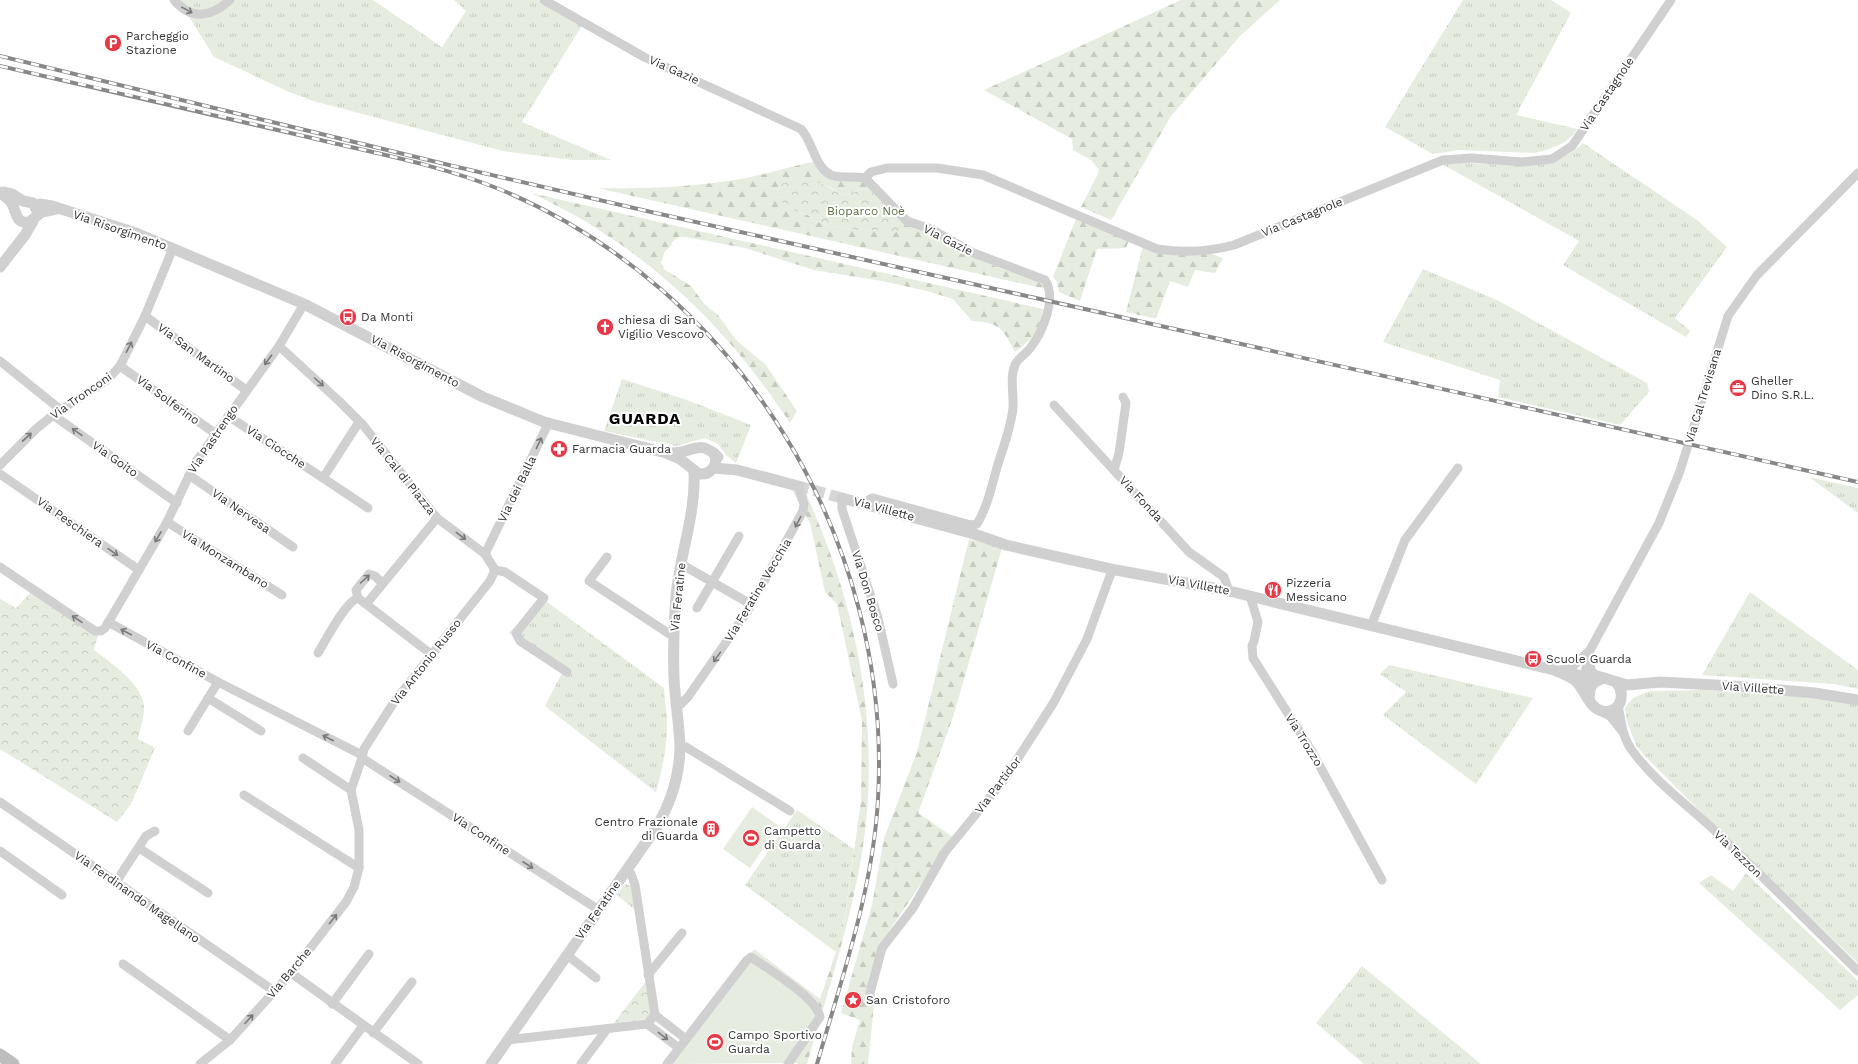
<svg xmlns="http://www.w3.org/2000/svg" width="1858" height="1064" viewBox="0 0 1858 1064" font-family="'Work Sans',sans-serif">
  <defs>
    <pattern id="grass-tufts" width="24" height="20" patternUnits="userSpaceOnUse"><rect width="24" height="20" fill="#e6ecdf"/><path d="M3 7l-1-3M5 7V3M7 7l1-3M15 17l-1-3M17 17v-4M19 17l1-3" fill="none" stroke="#c6cbc0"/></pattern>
    <pattern id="forest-firs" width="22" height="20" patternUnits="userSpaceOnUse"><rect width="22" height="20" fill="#e6ecdf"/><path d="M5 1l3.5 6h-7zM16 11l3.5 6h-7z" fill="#c6cbc0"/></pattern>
    <pattern id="park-crowns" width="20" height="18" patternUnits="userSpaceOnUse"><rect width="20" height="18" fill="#e6ecdf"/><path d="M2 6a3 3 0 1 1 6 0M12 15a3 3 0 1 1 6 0" fill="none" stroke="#c6cbc0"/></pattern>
  </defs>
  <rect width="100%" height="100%" fill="#fff"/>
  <g fill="url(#grass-tufts)">
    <polygon points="179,0 373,0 442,47 466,11 454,0 538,0 583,24 522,122 611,160 573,160 503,151 313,101 287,91 214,57"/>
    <path d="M1463,0H1551L1571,13L1516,115L1577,129C1568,144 1551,149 1535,153L1459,150L1433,154L1385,127Z"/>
    <path d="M1583,143L1697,220L1727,247L1675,318L1690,331L1686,337L1563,265L1579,241L1442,164C1489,158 1545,180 1583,143Z"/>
    <polygon points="1423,269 1497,300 1647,383 1649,392 1620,425 1498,397 1500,380 1383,342"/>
    <polygon points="622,379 687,400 751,425 736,463 726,455 718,444 705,438 676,446 604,431"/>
    <polygon points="1809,477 1858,488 1858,513"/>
    <polygon points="1750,592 1858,670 1858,689 1834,684 1702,675"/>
    <path d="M543,599L664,688C664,697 666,706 667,716C668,742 663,767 656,792L545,706L563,671L509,633Z"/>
    <polygon points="1389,665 1533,698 1476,784 1383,715 1406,692 1380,674"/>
    <polygon points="1704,690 1832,699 1858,704 1858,963 1740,851 1646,757 1637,747 1627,722 1625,708 1633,698 1650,691"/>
    <polygon points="797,810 854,849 843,931 836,952 704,855 745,885"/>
    <polygon points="1746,873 1858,981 1858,995 1840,1010 1699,883 1711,875 1733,891"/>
    <polygon points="625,884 629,885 631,887 635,910 617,895"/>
    <polygon points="1362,966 1481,1064 1364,1064 1316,1023"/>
  </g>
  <g fill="url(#forest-firs)">
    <polygon points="1181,0 1280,0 1240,36 1171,116 1111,220 1081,207 1097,176 1099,170 1091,160 1073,150 1072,139 984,90"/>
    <path d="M817,161L821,169L862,180L872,188L842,195L830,187L795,177L780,185L777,196L801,213L808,215L818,222L830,226L862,231L879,230L887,234L907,223C940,236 969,256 1002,269C1013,273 1041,278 1046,289L597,188C647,189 697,187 746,178C770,173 793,166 817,161Z"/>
    <path d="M531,193L1043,309C1038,333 1034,337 1015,352C1003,330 1001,322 972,321L953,299L927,291L882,281L814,270L745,248L685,237H679L673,241L670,247L665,251L661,263L664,269L691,286L706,306L717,314L736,340L765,364L797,411L790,423C724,322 641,244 531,193Z"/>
    <polygon points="1076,219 1129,240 1126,248 1097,249 1080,301 1059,292 1057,282 1053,277"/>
    <polygon points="1143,246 1212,254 1223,258 1215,273 1195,270 1188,287 1170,281 1156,319 1126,312"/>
    <path d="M792,490L806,494C857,605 882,731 862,853C850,925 827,994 807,1064H798L843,931L861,801L862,721L837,604L825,592L810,523Z"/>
    <polygon points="969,539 1002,548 953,717 918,813 953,837 889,931 872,991 875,995 868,1064 851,1064 852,1047 860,1020 841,1013 872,905 884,838 917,752"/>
  </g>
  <g fill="url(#park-crowns)">
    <path d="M795,177C812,178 828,186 842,195L872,188L907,223L893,235L887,234L879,230L862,231L830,226L818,222L808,215L787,208L777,196L780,185Z"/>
    <path d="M34,589L98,635L94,650C111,663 147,687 144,711C143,720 140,730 138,739L155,748L131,804L117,822L0,749V599L16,608Z"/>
    <polygon points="647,980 651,1013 646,1019 614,1023"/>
  </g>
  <g fill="#e6ecdf">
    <polygon points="752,807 779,826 750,868 723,849"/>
    <polygon points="754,949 820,999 799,1063 671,1064"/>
  </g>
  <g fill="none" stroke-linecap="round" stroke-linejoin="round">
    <polyline stroke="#d6d6d6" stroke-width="11" stroke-dasharray="11 5.5" stroke-linecap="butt" points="798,486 842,498"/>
    <g stroke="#d0d0d0" stroke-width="9">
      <path d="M174,0C192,21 211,17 230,0"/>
      <path d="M544,0L644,57L801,129C813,141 815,171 834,176C844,178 854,176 865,178L907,221L931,229L971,252L1045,280C1057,298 1043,331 1031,347C1027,353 1020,357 1016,363C1009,376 1014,393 1013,408C1011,427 1004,445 998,464C992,484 988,506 977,524L971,525L873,498L870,499L869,505"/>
      <path d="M865,178L871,172L887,168H937L983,175L1157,249C1184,253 1208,252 1234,245L1443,160L1471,158L1522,162L1552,159L1572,146L1671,0"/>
      <polyline points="145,316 246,390"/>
      <polyline points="279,346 339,401 363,425 437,518 485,554 495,570"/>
      <polyline points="0,361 61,410"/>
      <polyline points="120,366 216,434"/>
      <polyline points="1054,405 1189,552 1224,577 1229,591"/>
      <polyline points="53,415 177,503"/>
      <polyline points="228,416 323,478 359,422"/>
      <polyline points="0,465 36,429 53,415 107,380 120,366 145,316 173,248"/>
      <polyline points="1114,470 1119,453 1126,403 1123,397"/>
      <polyline points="0,474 139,570"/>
      <polyline points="189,475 293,547"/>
      <polyline points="323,478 368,508"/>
      <polyline points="842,498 842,509 878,618 893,684"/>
      <polyline points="167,522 282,595"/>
      <polyline points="485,554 548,424"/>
      <polyline points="607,557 589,581 674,637"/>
      <polyline points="681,564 747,602"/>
      <polyline points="0,567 95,631 101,631 105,628 167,522 195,463 279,346 304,304"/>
      <polyline points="495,570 505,572 544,598 516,633 520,641 567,672"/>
      <polyline points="1250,596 1258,622 1254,641 1252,646 1253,658 1311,750 1382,880"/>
      <polyline points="358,598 431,654"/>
      <polyline points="358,598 356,590 369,574 375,576 382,583"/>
      <polyline points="367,603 437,518"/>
      <polyline points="697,608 739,536"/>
      <polyline points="108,622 218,682 362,755"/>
      <polyline points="1371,626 1405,540 1458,468"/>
      <path d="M318,653C326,640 345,602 358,598"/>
      <polyline points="1589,659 1591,670 1594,674 1607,678"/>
      <polyline points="1560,670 1571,668 1588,652"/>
      <polyline points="1591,681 1585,673 1589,652 1659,523 1680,471 1728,316 1757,275 1858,173"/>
      <polyline points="208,698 261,731"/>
      <polyline points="677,705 681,704 688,697 747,612 803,511 804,504 798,486"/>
      <path d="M1618,705C1621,720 1622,736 1631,749C1653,780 1685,803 1713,829C1762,876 1810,924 1858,971"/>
      <polyline points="1600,711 1610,716 1622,731"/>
      <polyline points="188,731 218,682"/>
      <polyline points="680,746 686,747 790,811"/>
      <polyline points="303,758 351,790"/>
      <polyline points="362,758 599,910"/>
      <polyline points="244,795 359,868"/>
      <polyline points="0,802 274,991"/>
      <polyline points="139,848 208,893"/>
      <polyline points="0,851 62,895"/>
      <polyline points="116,882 146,836 155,831"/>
      <polyline points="567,955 596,978"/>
      <polyline points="123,964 230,1040"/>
      <polyline points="291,973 418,1064"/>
      <polyline points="648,975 682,933"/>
      <polyline points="870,993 882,948 913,908 945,852 1004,780 1054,702 1087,639 1111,573 1116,570"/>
      <polyline points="332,1004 369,954"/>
      <polyline points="655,1015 686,1039"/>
      <polyline points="647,1024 679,1048"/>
      <polyline points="373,1033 412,982"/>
      <polyline points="507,1040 647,1024 655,1015 635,885 631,874 627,870"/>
      <polyline points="200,1064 230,1040 291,973 346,902 354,887 359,868 359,830 351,790 362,758 364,749 394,702 490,581 495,570"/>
      <polyline points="335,1064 363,1026"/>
      <polyline points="581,1064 607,1029"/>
      <path d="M667,1064L747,960L751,957C768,969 816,997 820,1017L788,1064"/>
    </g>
    <g stroke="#d0d0d0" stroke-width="11">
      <path d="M0,192C4,196 9,199 12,204C17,212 15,224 29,222L42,212L56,209"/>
      <polyline points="4,192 12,194 23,201 33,203 37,211"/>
      <path d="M35,206L40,204L52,206L136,233L304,304L483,397L544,422L666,453L680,459L699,474C711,475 719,465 714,453"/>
      <polyline points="0,267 25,235 33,221"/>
      <path d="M670,453C695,453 698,438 718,457"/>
      <polyline points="714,468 737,470 798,486"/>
      <path d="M842,498L974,534L1006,545L1116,570L1229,591L1554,670C1561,673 1570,676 1576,681C1585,690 1589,708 1602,711C1620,715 1627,694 1616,682"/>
      <polyline points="1568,672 1581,676 1592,685"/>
      <polyline points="1589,699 1590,690 1592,685 1596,681 1604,678 1627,685 1661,682 1733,686 1815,693 1858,700"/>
      <path d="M491,1064L656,828C671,803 680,775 680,745C679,722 675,700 674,678C673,650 674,623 676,596C680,554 696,514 694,472"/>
    </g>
    <polyline stroke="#bdbdbd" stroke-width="13" points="0,1055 13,1064"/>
    <defs>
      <g id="rail">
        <polyline points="0,56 453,166 651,212 1858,482"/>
        <path d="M0,66C104,89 208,113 312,138C374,153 440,165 499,189C739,288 893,541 878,799C873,890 842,977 817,1064"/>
      </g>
    </defs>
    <use href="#rail" stroke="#888" stroke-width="4"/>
    <use href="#rail" stroke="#fff" stroke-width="2.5" stroke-dasharray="8" stroke-linecap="butt"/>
  </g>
  <defs><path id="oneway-shaft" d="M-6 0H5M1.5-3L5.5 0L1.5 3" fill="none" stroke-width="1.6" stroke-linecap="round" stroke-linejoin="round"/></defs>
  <g stroke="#7a7a7a">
    <use href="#oneway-shaft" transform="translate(187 10) rotate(29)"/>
    <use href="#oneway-shaft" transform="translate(129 347) rotate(-63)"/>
    <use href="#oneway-shaft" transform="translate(268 360) rotate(127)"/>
    <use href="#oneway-shaft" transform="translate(319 382) rotate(42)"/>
    <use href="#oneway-shaft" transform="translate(77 432) rotate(-145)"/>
    <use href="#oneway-shaft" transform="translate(27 437) rotate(-43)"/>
    <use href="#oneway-shaft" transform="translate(539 443) rotate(-64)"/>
    <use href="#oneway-shaft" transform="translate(798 522) rotate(118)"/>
    <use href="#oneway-shaft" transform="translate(461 536) rotate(37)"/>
    <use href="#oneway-shaft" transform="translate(158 537) rotate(120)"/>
    <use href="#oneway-shaft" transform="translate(113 552) rotate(35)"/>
    <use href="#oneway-shaft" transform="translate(365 579) rotate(-42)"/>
    <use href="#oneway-shaft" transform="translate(77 619) rotate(-146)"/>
    <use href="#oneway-shaft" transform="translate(126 632) rotate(-152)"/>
    <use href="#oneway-shaft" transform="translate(717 657) rotate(125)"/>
    <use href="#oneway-shaft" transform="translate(328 738) rotate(-153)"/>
    <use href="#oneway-shaft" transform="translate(395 779) rotate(33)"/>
    <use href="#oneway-shaft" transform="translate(528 865) rotate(33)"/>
    <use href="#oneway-shaft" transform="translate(333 919) rotate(-52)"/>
    <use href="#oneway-shaft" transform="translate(249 1019) rotate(-48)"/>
    <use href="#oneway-shaft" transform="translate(663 1036) rotate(38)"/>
  </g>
  <defs>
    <symbol id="parking-disc" viewBox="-11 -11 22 22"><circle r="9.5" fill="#e63946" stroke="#fff"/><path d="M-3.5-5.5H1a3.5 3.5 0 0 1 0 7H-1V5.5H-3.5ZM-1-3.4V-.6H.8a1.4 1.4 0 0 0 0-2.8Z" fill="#fff"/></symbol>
    <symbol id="bus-disc" viewBox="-11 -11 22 22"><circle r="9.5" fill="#e63946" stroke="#fff"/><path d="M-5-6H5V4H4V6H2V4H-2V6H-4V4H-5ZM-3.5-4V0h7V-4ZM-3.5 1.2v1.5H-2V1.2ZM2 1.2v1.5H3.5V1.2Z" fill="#fff"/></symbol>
    <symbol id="church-disc" viewBox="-11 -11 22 22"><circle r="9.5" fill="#e63946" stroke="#fff"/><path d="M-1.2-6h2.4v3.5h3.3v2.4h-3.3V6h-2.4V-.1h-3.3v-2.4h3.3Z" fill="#fff"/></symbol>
    <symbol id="office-disc" viewBox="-11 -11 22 22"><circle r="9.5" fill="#e63946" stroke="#fff"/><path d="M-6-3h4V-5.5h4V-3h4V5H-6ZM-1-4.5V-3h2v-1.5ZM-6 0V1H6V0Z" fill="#fff"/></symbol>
    <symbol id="pharmacy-disc" viewBox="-11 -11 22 22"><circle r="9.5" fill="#e63946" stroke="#fff"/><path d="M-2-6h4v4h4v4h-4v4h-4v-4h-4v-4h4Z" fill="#fff"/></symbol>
    <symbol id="restaurant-disc" viewBox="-11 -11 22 22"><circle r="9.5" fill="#e63946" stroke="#fff"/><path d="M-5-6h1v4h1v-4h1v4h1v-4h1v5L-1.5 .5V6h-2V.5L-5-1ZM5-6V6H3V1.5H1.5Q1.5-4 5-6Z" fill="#fff"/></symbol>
    <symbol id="building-disc" viewBox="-11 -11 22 22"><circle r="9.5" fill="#e63946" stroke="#fff"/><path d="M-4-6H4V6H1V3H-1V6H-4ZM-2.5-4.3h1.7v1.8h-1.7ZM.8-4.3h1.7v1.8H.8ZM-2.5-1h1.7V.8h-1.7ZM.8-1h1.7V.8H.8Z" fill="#fff"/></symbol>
    <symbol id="stadium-disc" viewBox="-11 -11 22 22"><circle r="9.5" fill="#e63946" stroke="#fff"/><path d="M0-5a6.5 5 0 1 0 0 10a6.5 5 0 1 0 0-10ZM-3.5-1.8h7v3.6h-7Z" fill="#fff"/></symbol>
    <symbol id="sight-disc" viewBox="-11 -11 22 22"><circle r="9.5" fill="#e63946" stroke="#fff"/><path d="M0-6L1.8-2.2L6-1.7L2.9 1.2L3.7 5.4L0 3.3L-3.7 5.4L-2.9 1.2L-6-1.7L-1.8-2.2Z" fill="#fff"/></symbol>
  </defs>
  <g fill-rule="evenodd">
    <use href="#parking-disc" x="103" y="33" width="20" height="20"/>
    <use href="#bus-disc" x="338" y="307" width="20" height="20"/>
    <use href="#church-disc" x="595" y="317" width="20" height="20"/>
    <use href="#office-disc" x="1728" y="378" width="20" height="20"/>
    <use href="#pharmacy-disc" x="549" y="439" width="20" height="20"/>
    <use href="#restaurant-disc" x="1263" y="580" width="20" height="20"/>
    <use href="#bus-disc" x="1523" y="649" width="20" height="20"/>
    <use href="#building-disc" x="701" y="819" width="20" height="20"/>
    <use href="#stadium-disc" x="741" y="828" width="20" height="20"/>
    <use href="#sight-disc" x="843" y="990" width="20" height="20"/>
    <use href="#stadium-disc" x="705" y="1032" width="20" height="20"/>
  </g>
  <g text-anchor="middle" stroke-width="4" stroke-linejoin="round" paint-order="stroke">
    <g font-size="12" fill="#333" stroke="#fff" text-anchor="start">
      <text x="126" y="40">Parcheggio<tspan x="126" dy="14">Stazione</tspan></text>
      <text x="361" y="321">Da Monti</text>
      <text x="618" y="324">chiesa di San<tspan x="618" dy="14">Vigilio Vescovo</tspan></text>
      <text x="1751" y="385">Gheller<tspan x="1751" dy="14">Dino S.R.L.</tspan></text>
      <text x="572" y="453">Farmacia Guarda</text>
      <text x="1286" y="587">Pizzeria<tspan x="1286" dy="14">Messicano</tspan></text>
      <text x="1546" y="663">Scuole Guarda</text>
      <text x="698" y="826" text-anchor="end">Centro Frazionale<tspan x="698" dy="14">di Guarda</tspan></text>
      <text x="764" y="835">Campetto<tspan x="764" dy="14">di Guarda</tspan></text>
      <text x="866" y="1004">San Cristoforo</text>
      <text x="728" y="1039">Campo Sportivo<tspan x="728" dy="14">Guarda</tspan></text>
    </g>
    <g font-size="12" fill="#333" stroke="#fff">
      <text transform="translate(674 70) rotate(24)" y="4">Via Gazie</text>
      <text transform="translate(1607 94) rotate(-56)" y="4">Via Castagnole</text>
      <text transform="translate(1302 217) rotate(-22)" y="4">Via Castagnole</text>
      <text transform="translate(120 230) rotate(19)" y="4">Via Risorgimento</text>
      <text transform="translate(948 240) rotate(27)" y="4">Via Gazie</text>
      <text transform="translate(196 353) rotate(36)" y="4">Via San Martino</text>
      <text transform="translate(415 361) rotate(28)" y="4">Via Risorgimento</text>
      <text transform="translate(81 396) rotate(-35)" y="4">Via Tronconi</text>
      <text transform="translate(1703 396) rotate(-73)" y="4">Via Cal Trevisana</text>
      <text transform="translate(168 400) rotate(36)" y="4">Via Solferino</text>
      <text transform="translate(213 439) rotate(-56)" y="4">Via Pastrengo</text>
      <text transform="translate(276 447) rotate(33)" y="4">Via Ciocche</text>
      <text transform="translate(115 459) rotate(35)" y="4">Via Goito</text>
      <text transform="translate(403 476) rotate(51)" y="4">Via Cal di Piazza</text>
      <text transform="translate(517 489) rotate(-64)" y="4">Via dei Balla</text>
      <text transform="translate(1141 499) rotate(47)" y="4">Via Fonda</text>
      <text transform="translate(884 509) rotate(15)" y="4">Via Villette</text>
      <text transform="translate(241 511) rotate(35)" y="4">Via Nervesa</text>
      <text transform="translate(70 522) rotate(35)" y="4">Via Peschiera</text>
      <text transform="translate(225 559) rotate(32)" y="4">Via Monzambano</text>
      <text transform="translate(1199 585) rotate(11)" y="4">Via Villette</text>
      <text transform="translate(758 590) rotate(-59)" y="4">Via Feratine Vecchia</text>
      <text transform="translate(868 591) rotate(73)" y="4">Via Don Bosco</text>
      <text transform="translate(678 597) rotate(-84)" y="4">Via Feratine</text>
      <text transform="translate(176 659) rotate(28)" y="4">Via Confine</text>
      <text transform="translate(426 662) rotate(-52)" y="4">Via Antonio Russo</text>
      <text transform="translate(1753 688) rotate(4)" y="4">Via Villette</text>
      <text transform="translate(1304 740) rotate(58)" y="4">Via Trozzo</text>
      <text transform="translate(998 785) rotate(-53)" y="4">Via Partidor</text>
      <text transform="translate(481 834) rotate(33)" y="4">Via Confine</text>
      <text transform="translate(1738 854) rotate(44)" y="4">Via Tezzon</text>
      <text transform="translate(137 897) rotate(35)" y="4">Via Ferdinando Magellano</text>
      <text transform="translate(598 910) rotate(-55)" y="4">Via Feratine</text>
      <text transform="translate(289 973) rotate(-50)" y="4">Via Barche</text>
    </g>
    <g font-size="12" fill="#56703f" stroke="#fff">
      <text x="866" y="215">Bioparco Noè</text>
    </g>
    <g font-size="16" font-weight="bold" letter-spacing="1" fill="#000" stroke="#fff">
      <text x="645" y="424">GUARDA</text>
    </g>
  </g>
</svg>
